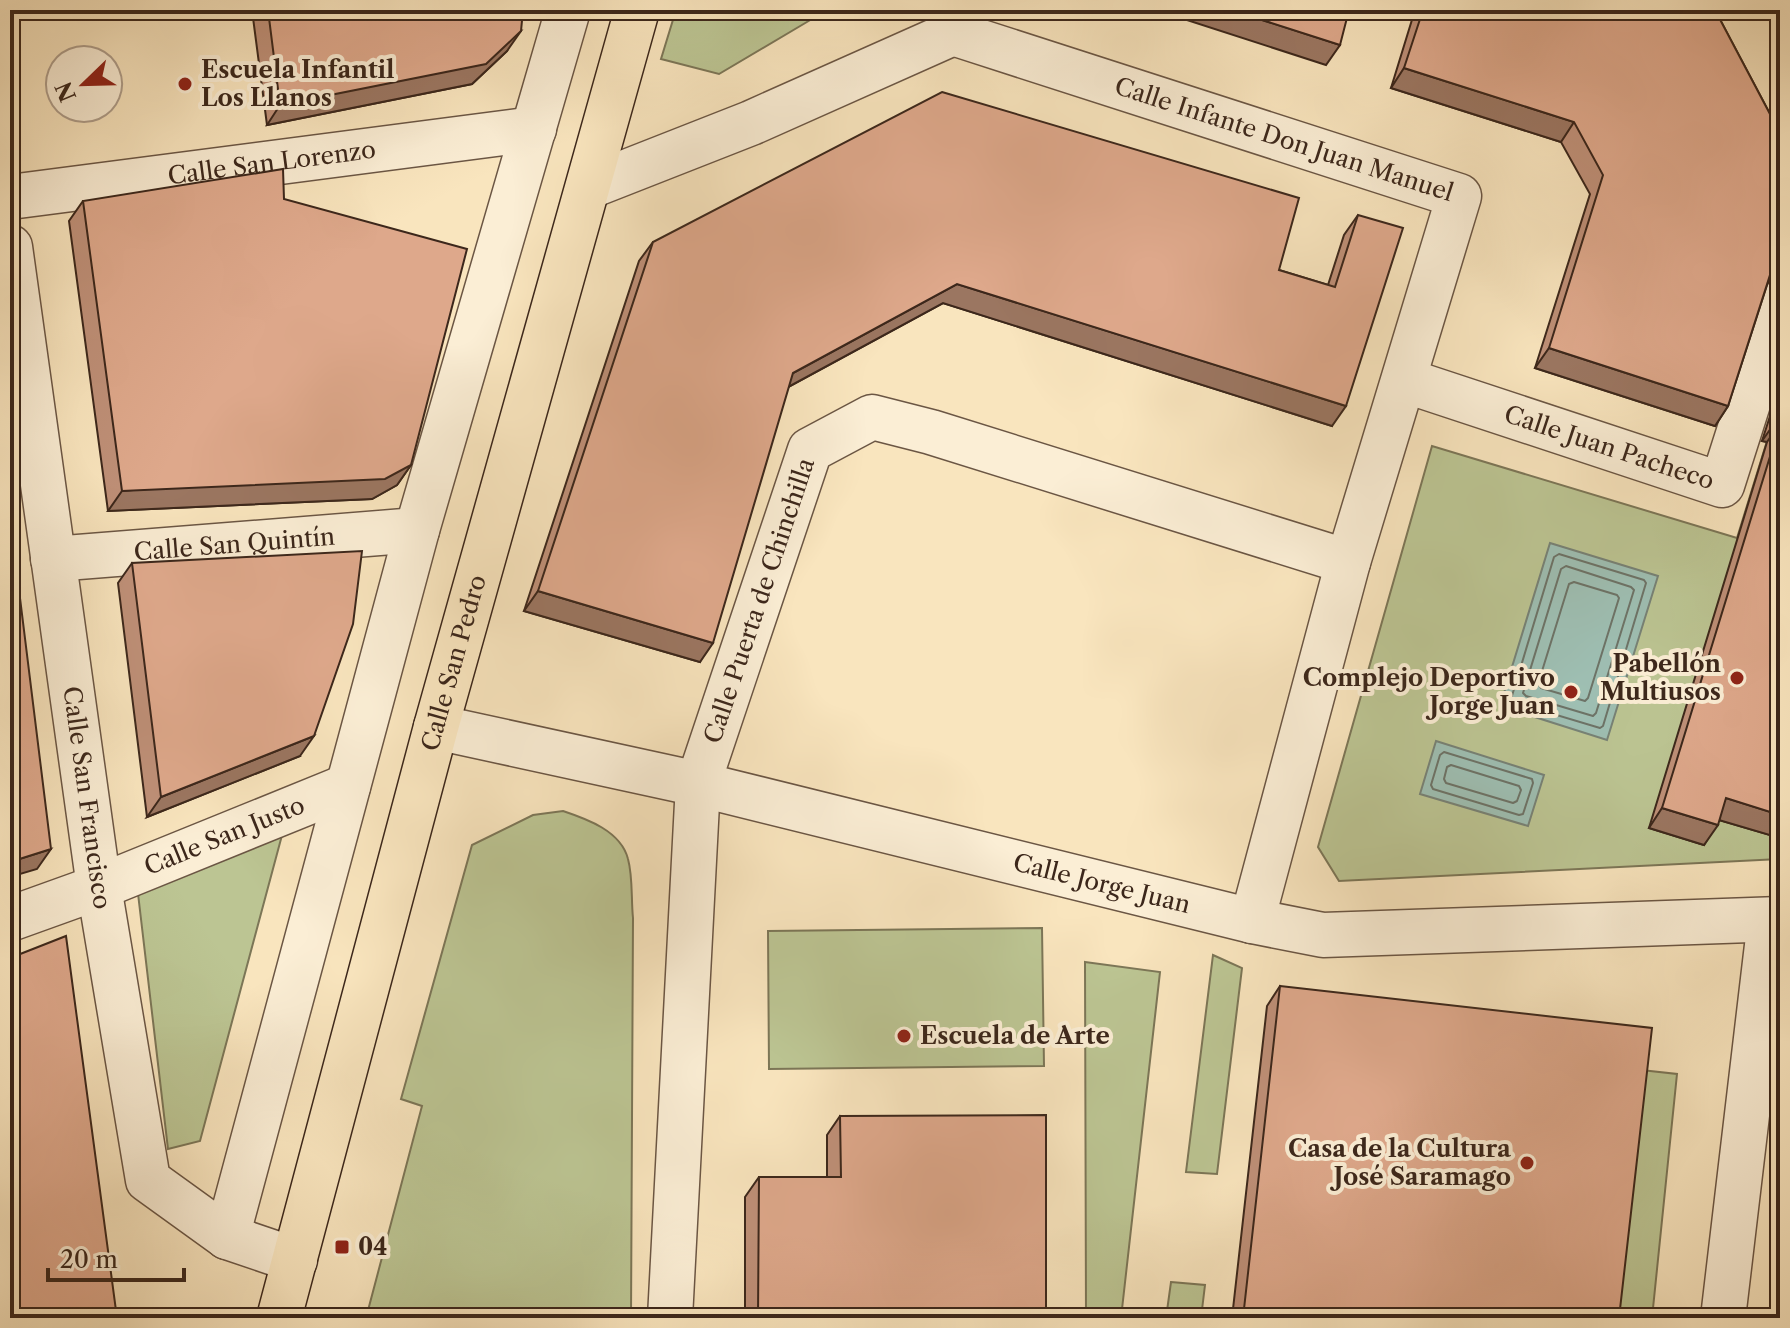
<svg xmlns="http://www.w3.org/2000/svg" width="1790" height="1328" viewBox="0 0 1790 1328" font-family="'Libre Caslon Text',serif">
  <rect width="100%" height="100%" fill="#f9e5be"/>
  <filter id="stains"><feTurbulence type="fractalNoise" baseFrequency=".0025" numOctaves="4"/><feColorMatrix values="0 0 0 0 .2 0 0 0 0 .09 0 0 0 0 .02 0 0 0 .5 -.17"/></filter>
  <radialGradient id="worn" r=".72"><stop offset=".6" stop-color="#630" stop-opacity="0"/><stop offset="1" stop-color="#630" stop-opacity=".3"/></radialGradient>
  <g fill="#bcc593" stroke="#7c7657" stroke-width="2">
    <polygon points="676,10 807,10 812,19 719,74 661,59"/>
    <polygon points="1780,399 1780,859 1339,881 1318,847 1432,446 1737,538"/>
    <path d="M563,811C587,819 621,831 628,859C633,877 631,899 633,918L631,1318H366L422,1106L401,1099L472,845L533,815Z"/>
    <polygon points="285,824 200,1141 168,1149 137,885"/>
    <polygon points="1042,928 1044,1066 769,1069 768,931"/>
    <polygon points="1213,955 1242,968 1217,1174 1186,1172"/>
    <polygon points="1085,962 1160,972 1121,1318 1086,1318"/>
    <polygon points="1641,1070 1677,1074 1652,1318 1616,1318"/>
    <polygon points="1171,1282 1205,1285 1201,1318 1166,1318"/>
  </g>
  <g fill="#9ebfb3" stroke="#778276" stroke-width="2">
    <polygon points="1550,543 1658,576 1607,740 1500,706"/>
    <polygon points="1436,741 1544,775 1528,826 1420,794"/>
  </g>
  <g fill="none" stroke-linecap="round" stroke-linejoin="round">
    <g stroke="#6d7367" stroke-width="2">
      <polygon points="1559,554 1644,580 1646,583 1603,726 1600,728 1513,702 1511,699 1554,557"/>
      <polygon points="1566,566 1631,587 1634,590 1596,713 1593,716 1526,696 1523,693 1561,569"/>
      <polygon points="1574,582 1617,595 1619,598 1588,698 1585,701 1541,688 1538,684 1569,584"/>
      <polygon points="1444,752 1532,779 1533,783 1523,814 1519,815 1433,789 1431,785 1440,755"/>
      <polygon points="1451,765 1519,786 1521,790 1517,801 1513,803 1446,783 1444,779 1447,767"/>
    </g>
    <defs>
      <g id="minor">
        <path id="s1" d="M588,187L751,123L953,33L1459,196L1348,562L1252,921"/>
        <path id="s2" d="M10,197L534,129"/>
        <path id="s3" d="M10,247L99,887L148,1180L227,1237L295,1260"/>
        <path id="s4" d="M1404,380L1722,485L1780,303"/>
        <path id="s5" d="M53,559L417,530"/>
        <path id="s6" d="M436,727L698,784L1252,921L1323,935L1780,919"/>
        <path id="s7" d="M10,919L99,887L348,786"/>
        <polyline points="227,1237 417,530 568,10"/>
        <path id="s8" d="M670,1318L698,784L810,450L872,417L931,432L1348,562"/>
        <polyline points="1723,1318 1770,920"/>
      </g>
      <g id="major">
        <path id="s9" d="M279,1318L436,727L637,10"/>
      </g>
    </defs>
    <use href="#minor" stroke="#6b5644" stroke-width="47"/>
    <use href="#major" stroke="#3c271b" stroke-width="47"/>
    <use href="#minor" stroke="#fbeed5" stroke-width="44"/>
    <use href="#major" stroke="#f9e5be" stroke-width="44"/>
  </g>
  <g fill="#bf9078" stroke="#3c271b" stroke-width="2">
    <polygon points="252,10 523,10 507,51 472,84 267,125"/>
    <polygon points="807,10 828,10 812,19"/>
    <polygon points="1415,10 1715,10 1780,133 1780,279 1774,279 1768,282 1728,406 1715,426 1535,368 1590,194 1561,142 1391,88"/>
    <polygon points="284,199 411,465 397,485 372,499 108,511 69,221 83,201"/>
    <polygon points="1358,215 1332,426 943,303 788,387 700,662 524,611 639,261 653,242 1279,270 1328,285 1344,235"/>
    <polygon points="1780,385 1780,838 1719,820 1704,845 1649,828 1767,442 1762,441"/>
    <polygon points="132,563 300,756 147,817 118,583"/>
    <polygon points="1280,986 1619,1318 1232,1318 1267,1006"/>
    <polygon points="840,1116 1046,1318 745,1318 745,1197 759,1177 827,1177 827,1135"/>
  </g>
  <g fill="#9b7661" stroke="#3c271b" stroke-width="2">
    <polygon points="818,10 828,10 812,19"/>
    <polygon points="1156,10 1231,10 1340,45 1326,65"/>
    <polygon points="521,31 507,51 472,84 267,125 280,105"/>
    <polygon points="1404,68 1574,122 1561,142 1391,88"/>
    <polygon points="1780,263 1780,279 1774,279 1764,284 1778,264"/>
    <polygon points="957,284 1346,406 1332,426 943,303 779,392 793,373"/>
    <polygon points="1549,348 1728,406 1715,426 1535,368"/>
    <polygon points="1776,421 1780,423 1767,442 1762,441"/>
    <polygon points="411,465 397,485 372,499 108,511 122,491"/>
    <polygon points="538,591 713,643 700,662 524,611"/>
    <polygon points="314,736 300,756 147,817 161,797"/>
    <polygon points="1726,798 1780,815 1780,838 1712,818"/>
    <polygon points="1662,808 1718,825 1704,845 1649,828"/>
    <polygon points="51,849 37,869 10,877 10,862"/>
  </g>
  <g fill="#dea88b" stroke="#3c271b" stroke-width="2">
    <polygon points="268,10 523,10 521,31 486,64 280,105"/>
    <polygon points="1231,10 1349,10 1340,45"/>
    <polygon points="1423,10 1715,10 1780,133 1780,263 1778,264 1770,275 1728,406 1549,348 1603,175 1574,122 1404,68"/>
    <polygon points="942,92 1299,198 1279,270 1335,287 1358,215 1403,228 1346,406 957,284 793,373 713,643 538,591 653,242"/>
    <polygon points="283,169 284,199 467,249 411,465 385,479 122,491 83,201"/>
    <polygon points="1780,409 1780,422 1776,421"/>
    <polygon points="1780,424 1780,815 1726,798 1718,825 1662,808"/>
    <polygon points="10,517 51,849 10,862"/>
    <polygon points="362,551 353,624 314,736 161,797 132,563"/>
    <polygon points="66,936 117,1318 10,1318 10,958"/>
    <polygon points="1280,986 1652,1028 1619,1318 1243,1318"/>
    <polygon points="1046,1115 1046,1318 758,1318 759,1177 841,1177 840,1116"/>
  </g>
  <g fill="#8f2418" stroke="#fbeed5" stroke-width="3">
    <circle cx="185" cy="84" r="8"/>
    <circle cx="1737" cy="678" r="8"/>
    <circle cx="1571" cy="692" r="8"/>
    <circle cx="904" cy="1036" r="8"/>
    <circle cx="1527" cy="1163" r="8"/>
    <rect x="334" y="1239" width="16" height="16" rx="4"/>
  </g>
  <g text-anchor="middle" stroke-width="8" stroke-linejoin="round" paint-order="stroke">
    <g font-size="24" font-weight="bold" fill="#3c271b" stroke="#fbeed5" text-anchor="start">
      <text x="201" y="78">Escuela Infantil<tspan x="201" dy="28">Los Llanos</tspan></text>
      <text x="1721" y="672" text-anchor="end">Pabellón<tspan x="1721" dy="28">Multiusos</tspan></text>
      <text x="1555" y="686" text-anchor="end">Complejo Deportivo<tspan x="1555" dy="28">Jorge Juan</tspan></text>
      <text x="920" y="1044">Escuela de Arte</text>
      <text x="1511" y="1157" text-anchor="end">Casa de la Cultura<tspan x="1511" dy="28">José Saramago</tspan></text>
      <text x="358" y="1255">04</text>
    </g>
    <g font-size="24" fill="#3c271b" stroke="#fbeed5">
      <text dy="8" stroke="none"><textPath href="#s1" startOffset="744">Calle Infante Don Juan Manuel</textPath></text>
      <text dy="8" stroke="none"><textPath href="#s2" startOffset="264">Calle San Lorenzo</textPath></text>
      <text dy="8" stroke="none"><textPath href="#s4" startOffset="216">Calle Juan Pacheco</textPath></text>
      <text dy="8" stroke="none"><textPath href="#s5" startOffset="182">Calle San Quintín</textPath></text>
      <text dy="8" stroke="none"><textPath href="#s8" startOffset="728">Calle Puerta de Chinchilla</textPath></text>
      <text dy="8" stroke="none"><textPath href="#s9" startOffset="678">Calle San Pedro</textPath></text>
      <text dy="8" stroke="none"><textPath href="#s3" startOffset="556">Calle San Francisco</textPath></text>
      <text dy="8" stroke="none"><textPath href="#s7" startOffset="230">Calle San Justo</textPath></text>
      <text dy="8" stroke="none"><textPath href="#s6" startOffset="684">Calle Jorge Juan</textPath></text>
    </g>
  </g>
  <rect width="1790" height="1328" fill="none" stroke="#f9e5be" stroke-width="40"/>
  <rect x="12" y="12" width="1766" height="1304" fill="none" stroke="#3c271b" stroke-width="4"/>
  <rect x="20" y="20" width="1750" height="1288" fill="none" stroke="#3c271b" stroke-width="2"/>
  <g transform="translate(84 84) rotate(247)"><circle r="38" fill="#fbeed5" stroke="#af9e8b" stroke-width="2"/>
  <path d="M0-6L14 30L0 20L-14 30Z" fill="#8f2418"/>
  <text y="-12" font-size="22" font-weight="bold" text-anchor="middle" fill="#3c271b">N</text>
  </g>
  <path d="M48 1268v12h136v-12" fill="none" stroke="#3c271b" stroke-width="4"/>
  <text x="60" y="1268" font-size="24" fill="#3c271b" stroke="#fbeed5" stroke-width="6" paint-order="stroke">20 m</text>
  <rect width="100%" height="100%" filter="url(#stains)"/>
  <rect width="100%" height="100%" fill="url(#worn)"/>
</svg>
